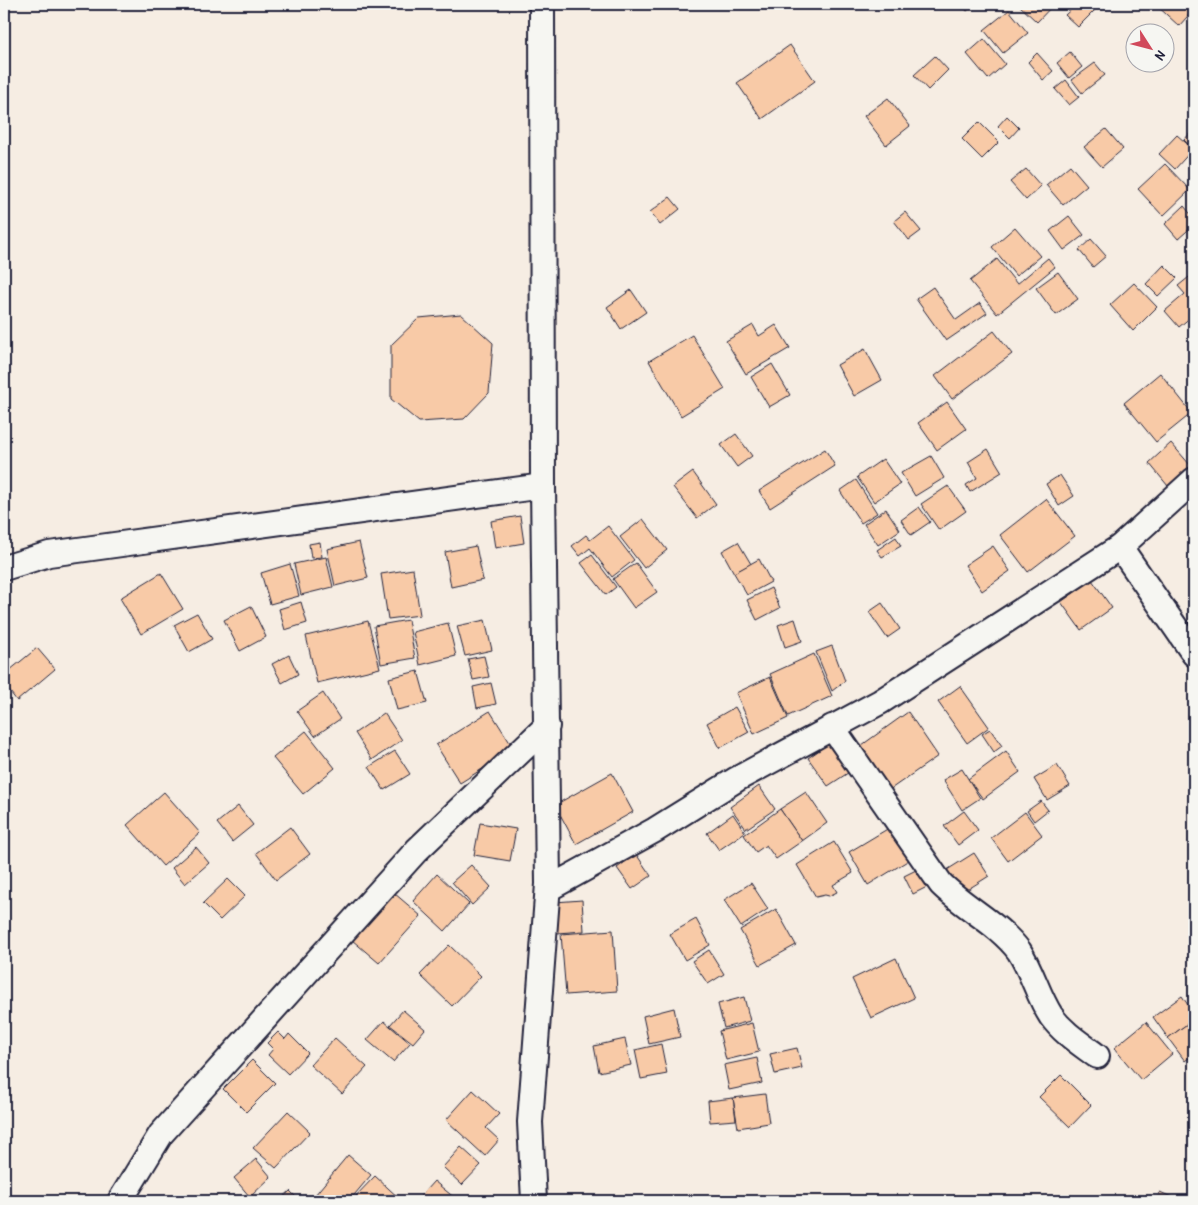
<svg xmlns="http://www.w3.org/2000/svg" width="1198" height="1205" viewBox="0 0 1198 1205" font-family="'Patrick Hand',sans-serif">
  <rect width="100%" height="100%" fill="#f6ede3"/>
  <filter id="ink" filterUnits="userSpaceOnUse"><feTurbulence type="fractalNoise" baseFrequency=".02" numOctaves="2"/><feDisplacementMap in="SourceGraphic" scale="10" xChannelSelector="R" yChannelSelector="G"/><feConvolveMatrix kernelMatrix="1 2 1 2 8 2 1 2 1" color-interpolation-filters="sRGB"/></filter>
  <g filter="url(#ink)">
    <g fill="#f8caa7" stroke="#22223b">
      <polygon points="960,4 975,4 967,11"/>
      <polygon points="1018,4 1054,4 1037,22"/>
      <polygon points="1077,4 1101,4 1078,27 1065,15"/>
      <polygon points="1155,4 1194,4 1194,9 1179,26"/>
      <polygon points="1009,10 1028,33 1003,53 984,30"/>
      <polygon points="984,39 1005,64 988,79 967,54"/>
      <polygon points="790,45 815,81 762,119 737,83"/>
      <polygon points="1070,52 1082,67 1069,78 1057,63"/>
      <polygon points="1037,53 1053,71 1043,80 1028,62"/>
      <polygon points="935,56 948,70 928,90 914,75"/>
      <polygon points="1095,63 1105,75 1082,93 1072,80"/>
      <polygon points="1066,80 1079,97 1069,105 1055,89"/>
      <polygon points="888,98 910,126 886,145 864,116"/>
      <polygon points="1007,116 1019,128 1010,138 998,126"/>
      <polygon points="979,122 999,142 982,159 962,139"/>
      <polygon points="1106,129 1123,149 1102,167 1084,147"/>
      <polygon points="1194,129 1194,150 1184,140"/>
      <polygon points="1177,135 1193,149 1175,169 1159,154"/>
      <polygon points="1165,164 1190,190 1163,216 1138,189"/>
      <polygon points="1070,165 1087,185 1063,205 1046,185"/>
      <polygon points="1026,169 1041,186 1026,200 1010,182"/>
      <polygon points="670,197 680,209 660,225 650,212"/>
      <polygon points="1184,206 1194,218 1194,225 1178,239 1165,224"/>
      <polygon points="905,212 921,231 909,240 894,221"/>
      <polygon points="1069,216 1084,235 1064,250 1050,231"/>
      <polygon points="1015,227 1040,256 1016,276 992,247"/>
      <polygon points="1091,239 1106,256 1093,267 1079,250"/>
      <polygon points="1048,258 1055,267 997,314 970,281 997,259 1017,284"/>
      <polygon points="1164,265 1177,278 1158,296 1146,284"/>
      <polygon points="1058,272 1078,299 1056,315 1036,288"/>
      <polygon points="1194,273 1194,319 1192,316 1179,327 1165,311 1185,294 1178,286"/>
      <polygon points="1134,283 1157,307 1133,331 1110,305"/>
      <polygon points="933,287 956,320 980,303 987,313 946,341 916,299"/>
      <polygon points="631,290 646,312 621,329 607,307"/>
      <polygon points="461,314 493,343 489,393 464,419 419,422 391,399 391,345 419,318"/>
      <polygon points="753,325 759,336 776,325 790,348 746,374 726,341"/>
      <polygon points="994,331 1012,354 952,399 935,376"/>
      <polygon points="692,335 725,389 681,416 649,361"/>
      <polygon points="865,349 882,380 854,396 837,365"/>
      <polygon points="772,364 790,395 769,407 751,377"/>
      <polygon points="1160,373 1192,413 1156,442 1124,403"/>
      <polygon points="947,402 966,429 937,450 918,423"/>
      <polygon points="736,434 752,456 737,467 721,445"/>
      <polygon points="1171,443 1191,466 1168,486 1149,463"/>
      <polygon points="825,449 835,466 770,508 759,491"/>
      <polygon points="988,449 1002,472 970,492 966,485 977,478 968,462"/>
      <polygon points="931,456 944,478 915,496 901,473"/>
      <polygon points="883,459 900,484 874,502 857,477"/>
      <polygon points="693,472 716,504 697,518 673,487"/>
      <polygon points="1060,475 1074,496 1059,506 1046,484"/>
      <polygon points="856,480 877,513 861,523 840,491"/>
      <polygon points="948,486 966,511 939,530 921,504"/>
      <polygon points="1046,499 1075,536 1028,572 1000,535"/>
      <polygon points="919,507 930,522 911,535 901,520"/>
      <polygon points="886,509 900,530 878,545 864,524"/>
      <polygon points="520,516 524,543 495,548 491,521"/>
      <polygon points="643,519 667,550 644,568 620,537"/>
      <polygon points="608,526 634,560 612,577 590,548 580,556 572,546 586,535 590,540"/>
      <polygon points="896,537 901,546 882,557 877,550"/>
      <polygon points="320,542 322,557 311,558 309,544"/>
      <polygon points="359,542 368,578 335,586 327,549"/>
      <polygon points="738,542 751,564 734,573 722,551"/>
      <polygon points="476,546 483,580 451,587 445,552"/>
      <polygon points="993,546 1010,571 982,591 965,565"/>
      <polygon points="592,555 616,587 606,595 581,563"/>
      <polygon points="326,557 333,587 301,595 294,564"/>
      <polygon points="759,559 771,582 747,595 734,573"/>
      <polygon points="636,563 657,592 634,608 613,579"/>
      <polygon points="290,564 299,596 270,604 261,573"/>
      <polygon points="413,569 420,615 388,619 381,574"/>
      <polygon points="161,573 183,609 141,634 120,598"/>
      <polygon points="1092,580 1112,608 1081,630 1061,602"/>
      <polygon points="771,588 780,608 757,620 747,600"/>
      <polygon points="301,602 307,623 285,630 279,609"/>
      <polygon points="882,603 900,629 887,638 869,612"/>
      <polygon points="251,606 266,637 240,651 224,620"/>
      <polygon points="197,613 212,639 189,652 174,625"/>
      <polygon points="795,619 802,641 785,647 778,625"/>
      <polygon points="408,620 415,658 381,664 374,626"/>
      <polygon points="485,620 492,650 465,656 457,626"/>
      <polygon points="368,621 380,668 317,683 306,636"/>
      <polygon points="448,623 456,656 420,665 413,632"/>
      <polygon points="832,646 845,681 832,691 816,652"/>
      <polygon points="37,648 55,669 17,701 4,684 4,675"/>
      <polygon points="814,654 832,696 788,716 770,674"/>
      <polygon points="289,655 298,674 282,683 272,664"/>
      <polygon points="484,656 489,677 473,680 468,659"/>
      <polygon points="418,671 427,703 397,710 389,678"/>
      <polygon points="770,677 788,718 754,734 736,693"/>
      <polygon points="491,683 496,704 477,708 473,687"/>
      <polygon points="960,686 989,727 967,743 938,702"/>
      <polygon points="323,693 340,719 315,736 297,711"/>
      <polygon points="735,707 749,732 720,748 707,723"/>
      <polygon points="490,711 514,749 460,783 436,745"/>
      <polygon points="908,712 938,756 885,793 855,750"/>
      <polygon points="384,713 402,740 372,760 355,733"/>
      <polygon points="990,729 1002,746 994,752 982,734"/>
      <polygon points="306,731 335,768 303,794 273,758"/>
      <polygon points="831,742 851,771 828,786 808,758"/>
      <polygon points="395,751 410,774 384,790 369,767"/>
      <polygon points="1006,751 1020,772 983,799 968,779"/>
      <polygon points="1057,765 1070,786 1047,800 1034,779"/>
      <polygon points="962,769 980,798 962,810 943,780"/>
      <polygon points="612,773 633,812 576,844 555,805"/>
      <polygon points="759,786 775,809 746,829 730,807"/>
      <polygon points="164,792 200,833 163,866 127,825"/>
      <polygon points="806,792 827,823 802,841 780,809"/>
      <polygon points="1041,801 1048,810 1034,821 1027,811"/>
      <polygon points="238,806 253,825 232,842 217,823"/>
      <polygon points="780,809 802,841 776,859 766,845 756,852 744,835"/>
      <polygon points="964,811 978,830 958,845 944,826"/>
      <polygon points="1025,812 1042,835 1008,861 991,838"/>
      <polygon points="733,814 745,832 719,850 707,833"/>
      <polygon points="480,823 516,829 510,861 474,855"/>
      <polygon points="290,827 310,854 276,880 256,853"/>
      <polygon points="889,828 909,860 868,885 849,852"/>
      <polygon points="834,842 853,873 833,885 837,892 829,896 825,895 816,897 797,865"/>
      <polygon points="196,847 209,863 185,884 172,868"/>
      <polygon points="974,853 989,876 962,893 947,870"/>
      <polygon points="636,854 651,876 632,889 617,868"/>
      <polygon points="471,865 491,887 472,905 452,882"/>
      <polygon points="924,866 933,884 913,894 904,876"/>
      <polygon points="437,874 469,904 445,931 413,901"/>
      <polygon points="228,879 245,896 220,920 203,903"/>
      <polygon points="751,883 768,909 741,927 724,900"/>
      <polygon points="394,893 421,916 379,963 352,940"/>
      <polygon points="582,900 584,931 557,933 555,902"/>
      <polygon points="776,909 796,945 760,965 740,930"/>
      <polygon points="696,919 710,945 685,960 670,934"/>
      <polygon points="613,930 617,991 566,995 561,934"/>
      <polygon points="449,945 481,976 452,1006 420,975"/>
      <polygon points="709,950 724,974 708,984 692,961"/>
      <polygon points="896,958 914,998 871,1018 852,979"/>
      <polygon points="1182,996 1194,1014 1194,1019 1168,1038 1153,1017"/>
      <polygon points="744,997 750,1021 724,1028 718,1004"/>
      <polygon points="674,1008 680,1037 649,1044 643,1016"/>
      <polygon points="403,1010 425,1029 413,1043 390,1025"/>
      <polygon points="1194,1019 1194,1054 1185,1061 1168,1038"/>
      <polygon points="384,1021 410,1043 393,1062 367,1040"/>
      <polygon points="1146,1022 1172,1054 1141,1080 1114,1048"/>
      <polygon points="752,1023 759,1052 726,1060 719,1031"/>
      <polygon points="278,1032 285,1039 289,1034 308,1053 288,1074 268,1055 273,1049 267,1043"/>
      <polygon points="335,1038 367,1067 342,1094 310,1065"/>
      <polygon points="625,1039 631,1065 599,1072 594,1046"/>
      <polygon points="661,1044 667,1074 641,1079 635,1050"/>
      <polygon points="797,1048 802,1068 775,1074 770,1054"/>
      <polygon points="757,1058 762,1083 729,1090 724,1065"/>
      <polygon points="252,1060 275,1083 246,1112 223,1089"/>
      <polygon points="1061,1075 1091,1105 1070,1127 1039,1097"/>
      <polygon points="473,1090 499,1114 486,1128 499,1140 485,1156 446,1120"/>
      <polygon points="765,1094 769,1123 738,1128 733,1098"/>
      <polygon points="733,1098 736,1120 710,1122 708,1101"/>
      <polygon points="288,1111 310,1132 276,1168 253,1148"/>
      <polygon points="461,1147 481,1165 462,1185 443,1167"/>
      <polygon points="348,1155 371,1175 349,1201 310,1201"/>
      <polygon points="256,1159 271,1177 250,1197 234,1178"/>
      <polygon points="375,1176 401,1200 400,1201 351,1201"/>
      <polygon points="434,1181 456,1199 454,1201 416,1201"/>
      <polygon points="290,1191 300,1201 279,1201"/>
      <polygon points="1160,1192 1176,1199 1175,1201 1156,1201"/>
    </g>
    <g fill="none" stroke-linecap="round" stroke-linejoin="round">
      <defs>
        <g id="street">
          <polyline points="1120,547 1194,654"/>
          <polyline points="4,568 49,554 543,486"/>
          <path d="M832,727L941,884C965,908 999,924 1019,951C1032,971 1038,996 1051,1016C1063,1033 1081,1044 1097,1056"/>
          <polyline points="548,889 655,830 737,779 880,702 1120,547 1194,480"/>
          <polyline points="120,1201 161,1134 417,850 547,726"/>
          <polyline points="534,1201 530,1122 548,884 543,486 542,4"/>
        </g>
      </defs>
      <use href="#street" stroke="#22223b" stroke-width="28"/>
      <use href="#street" stroke="#f6f6f2" stroke-width="24"/>
    </g>
  </g>
  <rect width="1198" height="1205" fill="none" stroke="#f6f6f2" stroke-width="20"/>
  <rect x="10" y="10" width="1178" height="1185" fill="none" stroke="#22223b" stroke-width="2" filter="url(#ink)"/>
  <g transform="translate(1150 48) rotate(126)"><circle r="24" fill="#f6f6f2" stroke="#a1a1a9"/>
  <path d="M0-4L9 19L0 12L-9 19Z" fill="#d1495b"/>
  <text y="-8" font-size="14" font-weight="bold" text-anchor="middle" fill="#22223b">N</text>
  </g>
</svg>
